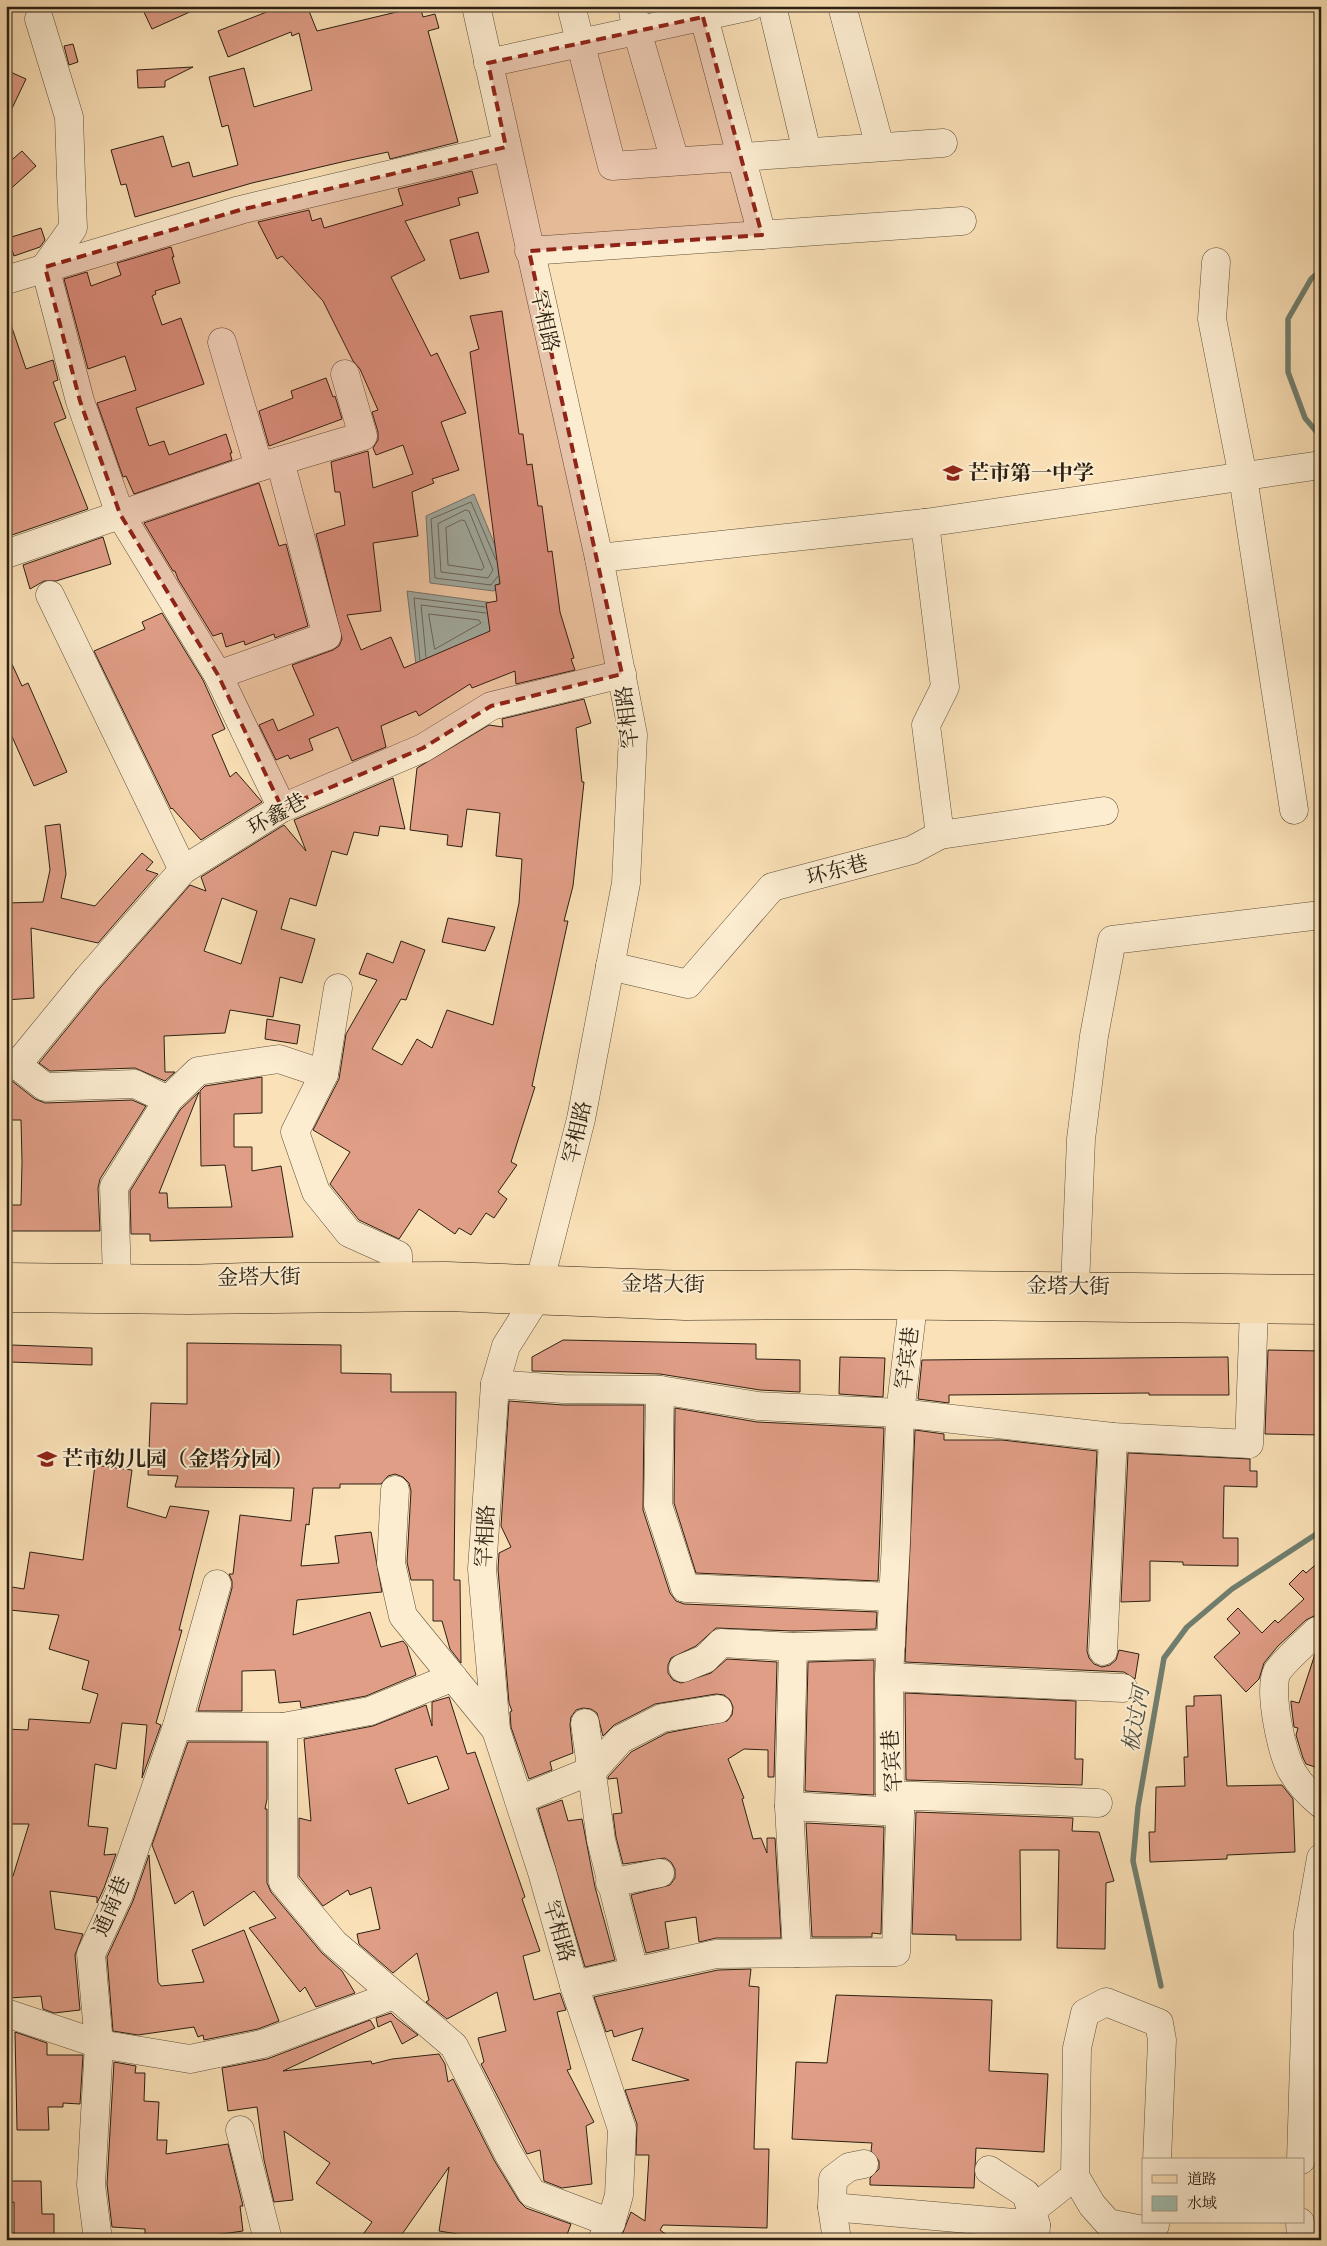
<svg xmlns="http://www.w3.org/2000/svg" width="1327" height="2246" viewBox="0 0 1327 2246" font-family="'IM FELL Double Pica','Noto Serif SC',serif">
  <rect width="100%" height="100%" fill="#fbe1b7"/>
  <filter id="stains"><feTurbulence type="fractalNoise" baseFrequency=".004" numOctaves="4"/><feColorMatrix values="0 0 0 0 .2 0 0 0 0 .09 0 0 0 0 .02 0 0 0 .5 -.17"/></filter>
  <radialGradient id="worn" r=".72"><stop offset=".6" stop-color="#630" stop-opacity="0"/><stop offset="1" stop-color="#630" stop-opacity=".3"/></radialGradient>
  <g fill="#9fbeaf" stroke="#707f70">
    <polygon points="474,494 506,572 494,591 430,583 426,516"/>
    <polygon points="407,591 501,604 499,635 418,681"/>
  </g>
  <g fill="none" stroke-linecap="round" stroke-linejoin="round">
    <g stroke="#646f60" stroke-width="1">
      <polygon points="466,510 469,511 493,570 488,578 441,572 438,524"/>
      <polygon points="462,520 465,521 484,567 482,570 448,565 446,528"/>
      <polyline points="496,560 471,502 431,519 435,578 491,585 498,576"/>
      <polygon points="429,614 479,620 481,623 435,649"/>
      <polyline points="426,657 421,605 486,613"/>
      <polyline points="420,660 414,598 485,607"/>
    </g>
    <g stroke="#707f70" stroke-width="5.5">
      <polyline points="1321,270 1311,279 1288,319 1288,372 1305,418 1321,437"/>
      <polyline points="1161,1986 1133,1861 1138,1807 1164,1658 1187,1627 1232,1589 1321,1531"/>
    </g>
  </g>
  <g fill="#e09e87" stroke="#2a2012" fill-rule="evenodd">
    <polygon points="141,6 203,6 152,29"/>
    <polygon points="282,6 307,6 317,31 405,10 404,6 420,6 423,17 435,14 439,28 428,31 458,142 390,159 388,152 346,161 252,183 135,217 126,184 121,185 111,150 163,136 172,167 189,162 193,177 238,165 228,125 222,127 209,77 244,68 254,107 312,90 299,33 292,36 291,32 228,57 218,31"/>
    <polygon points="73,44 78,62 69,65 64,46"/>
    <polygon points="193,67 165,81 165,87 138,88 137,70"/>
    <polygon points="6,70 26,79 6,121"/>
    <polygon points="22,151 36,166 6,193 6,165"/>
    <polygon points="472,171 478,193 458,198 460,205 405,221 425,260 391,277 431,356 437,353 466,413 441,422 459,470 432,479 434,483 412,492 418,536 373,543 381,611 347,615 361,650 391,637 404,668 490,631 486,603 497,601 495,585 500,584 470,352 479,349 470,316 502,311 519,434 523,434 527,465 532,464 538,506 542,506 548,552 552,551 560,612 574,658 571,659 575,670 516,684 515,671 472,688 470,684 419,716 416,711 381,726 386,747 352,761 338,727 309,739 313,750 290,759 288,755 276,760 259,725 273,719 278,731 314,715 292,665 333,650 339,646 342,639 316,534 345,525 340,492 335,492 331,462 368,451 373,488 413,474 403,445 376,455 373,448 378,440 378,432 372,412 378,410 360,369 353,361 323,301 282,256 277,259 258,222 309,210 312,221 321,218 324,228 403,205 398,189"/>
    <polygon points="41,228 45,240 40,247 14,256 8,238"/>
    <polygon points="478,232 489,272 460,279 450,240"/>
    <polygon points="171,247 174,257 172,257 180,283 155,291 156,294 152,296 162,325 181,318 204,384 136,408 149,446 164,441 169,455 226,434 232,453 230,453 232,460 134,494 126,476 123,477 97,403 136,390 125,356 88,369 64,279 87,272 91,286 121,275 117,263"/>
    <polygon points="6,319 9,319 26,369 53,360 58,380 53,382 66,418 54,423 88,509 6,537"/>
    <polygon points="326,378 333,397 335,396 342,419 269,446 259,411 293,398 291,391"/>
    <polygon points="259,483 279,546 286,544 308,626 280,636 275,638 274,634 245,645 244,641 226,647 222,633 213,636 178,579 175,571 173,571 144,523"/>
    <polygon points="103,537 111,564 56,581 44,581 30,589 23,565"/>
    <polygon points="162,613 203,680 225,729 212,735 230,777 236,772 262,802 201,840 172,808 171,809 94,651 145,629 142,622"/>
    <polygon points="6,651 22,686 28,683 67,772 34,786 6,723"/>
    <polygon points="584,699 591,723 576,728 582,782 584,782 573,886 564,921 568,921 532,1086 535,1087 511,1162 517,1165 498,1192 507,1199 494,1218 486,1213 471,1235 459,1228 455,1234 419,1209 399,1239 359,1220 330,1184 350,1152 313,1130 339,1079 346,1034 377,980 359,974 367,953 393,963 401,941 425,950 406,1000 401,999 372,1049 402,1065 417,1039 432,1048 447,1010 493,1025 519,903 522,859 496,856 500,813 467,809 462,847 447,845 448,835 410,830 417,768 489,725 503,727 502,719"/>
    <path d="M393,778L405,829L380,826L378,836L354,832L347,855L332,851L316,906L290,898L281,929L315,939L302,983L280,977L273,1017L230,1010L225,1033L164,1036L165,1072H175L165,1081L135,1068L50,1071L39,1063L100,988L190,885L206,891L201,877L284,825L306,851L294,820ZM222,898L257,911L241,964L204,951Z"/>
    <polygon points="60,824 66,874 61,898 95,906 142,853 153,862 146,870 158,874 98,943 31,928 34,998 6,1000 6,903 43,902 50,870 45,826"/>
    <polygon points="448,918 495,927 485,951 442,942"/>
    <polygon points="267,1019 300,1025 297,1044 265,1039"/>
    <polygon points="262,1077 262,1113 234,1114 234,1147 252,1147 252,1171 281,1166 293,1237 150,1241 150,1234 131,1234 130,1191 180,1110 199,1092 159,1193 167,1193 168,1208 232,1207 225,1165 201,1166 200,1091 205,1086"/>
    <polygon points="6,1081 12,1081 35,1099 45,1103 132,1100 146,1106 100,1179 98,1188 100,1231 6,1231 6,1205 21,1205 22,1162 21,1120 6,1120"/>
    <polygon points="563,1340 756,1344 756,1359 800,1360 800,1392 760,1390 660,1374 532,1371 532,1357"/>
    <polygon points="187,1343 341,1345 341,1373 391,1374 391,1392 456,1392 454,1580 460,1580 461,1663 450,1649 442,1621 433,1621 433,1580 411,1580 407,1562 411,1491 409,1483 403,1477 395,1474 388,1476 381,1484 340,1484 340,1488 313,1488 309,1525 306,1524 301,1566 339,1563 335,1536 371,1532 382,1592 297,1600 293,1635 370,1612 381,1647 403,1641 407,1646 416,1675 366,1696 301,1708 300,1701 279,1703 275,1670 242,1671 242,1711 198,1711 232,1588 232,1581 229,1574 233,1574 240,1515 291,1521 294,1488 175,1487 178,1476 148,1475 151,1403 187,1404"/>
    <polygon points="12,1345 92,1348 92,1365 11,1362"/>
    <polygon points="1268,1350 1321,1351 1321,1435 1265,1434"/>
    <polygon points="840,1357 885,1358 883,1397 839,1394"/>
    <polygon points="1228,1357 1229,1395 1149,1395 1149,1393 949,1395 949,1403 918,1399 922,1360"/>
    <polygon points="509,1401 563,1405 644,1405 643,1510 670,1593 676,1601 684,1604 877,1612 876,1629 793,1631 716,1628 696,1646 671,1658 668,1665 668,1673 673,1680 681,1683 711,1673 727,1659 777,1662 774,1777 768,1777 768,1750 744,1749 728,1759 744,1798 742,1799 753,1839 761,1838 767,1853 767,1838 775,1838 781,1938 716,1938 699,1942 696,1917 665,1922 669,1948 646,1953 631,1895 670,1885 675,1878 675,1869 671,1862 665,1858 623,1864 616,1837 613,1814 622,1813 617,1778 608,1779 608,1777 631,1752 667,1733 727,1721 732,1715 733,1707 730,1700 724,1695 716,1694 655,1704 614,1725 603,1736 597,1713 591,1709 583,1708 576,1710 571,1717 570,1725 573,1753 550,1762 552,1770 529,1779 511,1727 510,1712 512,1711 509,1703 498,1569 499,1553 511,1547 501,1526"/>
    <polygon points="675,1408 757,1422 884,1428 878,1581 696,1573 674,1503"/>
    <polygon points="915,1430 944,1434 944,1440 1002,1440 1097,1451 1087,1651 1089,1658 1094,1664 1102,1667 1110,1665 1116,1660 1119,1650 1139,1654 1135,1679 1124,1672 905,1662"/>
    <polygon points="1128,1453 1250,1459 1250,1471 1257,1471 1257,1487 1224,1486 1223,1538 1238,1538 1238,1566 1183,1565 1183,1562 1150,1561 1150,1601 1121,1602"/>
    <polygon points="95,1465 132,1470 127,1507 166,1518 170,1506 209,1511 179,1630 182,1630 156,1723 161,1725 142,1778 147,1725 122,1723 116,1769 95,1764 88,1826 108,1828 104,1855 116,1854 104,1888 97,1903 97,1897 50,1891 55,1929 83,1934 75,1955 80,2010 54,2013 43,2009 41,1996 9,1998 6,1971 6,1878 13,1876 29,1824 6,1824 6,1729 28,1730 29,1719 90,1723 98,1694 82,1689 89,1661 49,1649 59,1615 10,1610 12,1587 24,1589 30,1552 83,1560"/>
    <polygon points="1321,1560 1321,1616 1314,1616 1306,1620 1278,1646 1264,1663 1259,1679 1246,1692 1214,1657 1240,1633 1227,1619 1238,1608 1262,1633 1275,1620 1278,1623 1304,1599 1289,1584 1303,1570 1306,1573"/>
    <polygon points="1321,1649 1321,1769 1306,1764 1303,1758 1296,1735 1298,1728 1294,1727 1291,1703 1291,1701 1299,1703 1315,1654"/>
    <polygon points="874,1660 874,1795 805,1791 808,1662"/>
    <polygon points="905,1693 1076,1701 1075,1759 1083,1759 1082,1785 906,1780"/>
    <polygon points="1221,1695 1227,1786 1282,1785 1293,1799 1295,1852 1227,1855 1227,1859 1150,1862 1149,1832 1155,1832 1156,1787 1185,1786 1184,1757 1188,1757 1186,1706 1194,1706 1194,1696"/>
    <path d="M449,1697L467,1754L475,1752L525,1897L522,1899L540,1951L523,1956L534,2000L560,1993L566,2010L557,2012L571,2069L567,2070L594,2122L586,2126L592,2184L562,2188L544,2181L540,2150L527,2154L481,2064L484,2062L478,2038L506,2031L497,1992L447,2019L426,2002L429,2000L417,1953L393,1973L359,1944L357,1934L380,1929L371,1887L350,1895L348,1890L323,1906L299,1876V1818L311,1821L304,1739L373,1726L426,1705L432,1726V1702ZM437,1756L449,1789L408,1804L395,1769Z"/>
    <polygon points="188,1742 267,1742 267,1799 265,1809 267,1809 267,1883 271,1892 322,1953 342,1971 355,1993 316,2007 305,1987 300,1992 249,1928 276,1918 254,1891 204,1926 193,1891 175,1904 152,1845"/>
    <polygon points="562,1800 568,1821 582,1819 595,1887 615,1960 585,1967 538,1809"/>
    <polygon points="916,1812 1073,1818 1072,1831 1099,1832 1114,1881 1106,1883 1105,1949 1057,1948 1059,1850 1020,1850 1021,1940 956,1940 956,1935 912,1934"/>
    <polygon points="806,1823 884,1827 881,1934 872,1933 872,1937 812,1937"/>
    <polygon points="149,1855 158,1982 161,1986 204,1982 192,1950 244,1930 279,2021 258,2029 204,2040 203,2035 198,2037 194,2027 138,2035 113,2031 107,1957 133,1901"/>
    <polygon points="751,1969 749,1986 759,1987 754,2149 769,2149 767,2228 663,2225 660,2230 674,2240 620,2240 631,2212 645,2221 649,2155 636,2155 637,2124 625,2090 689,2080 632,2060 643,2028 614,2037 612,2030 606,2032 594,1997 718,1970"/>
    <polygon points="836,1995 992,2000 989,2071 1048,2074 1044,2152 976,2148 974,2188 870,2185 870,2178 879,2169 879,2161 871,2151 872,2143 792,2139 796,2062 827,2063"/>
    <polygon points="391,2013 396,2018 418,2035 402,2044 391,2021 378,2027 376,2018"/>
    <polygon points="370,2020 375,2028 283,2071 371,2061 372,2064 392,2059 439,2054 445,2064 448,2082 453,2079 494,2160 519,2201 526,2208 571,2224 565,2240 475,2240 476,2237 439,2231 449,2167 398,2240 359,2240 372,2222 316,2183 330,2163 284,2131 293,2200 274,2202 264,2160 257,2107 228,2111 222,2068 267,2059"/>
    <polygon points="15,2032 47,2043 47,2055 83,2055 80,2104 63,2103 63,2107 48,2107 49,2130 17,2130"/>
    <polygon points="114,2062 136,2066 135,2073 145,2073 144,2101 159,2102 157,2140 167,2140 166,2154 228,2144 243,2206 240,2206 243,2231 208,2236 208,2238 167,2236 167,2240 145,2240 145,2229 112,2227 107,2184"/>
    <polygon points="10,2181 41,2181 42,2214 54,2214 54,2240 14,2240 14,2202 11,2203"/>
  </g>
  <g fill="none" stroke-linecap="round" stroke-linejoin="round">
    <defs>
      <g id="minor">
        <polyline points="476,6 599,558 633,735 626,883 581,1119 535,1300 506,1346 495,1384 482,1569 496,1730 542,1872 574,1985 622,2129 619,2195 611,2223 602,2240"/>
        <polyline points="571,6 612,166 943,143"/>
        <polyline points="632,6 637,31 675,161"/>
        <polyline points="701,6 762,235"/>
        <polyline points="772,6 807,152"/>
        <polyline points="842,6 880,147"/>
        <polyline points="39,19 69,117 71,177 73,228 45,267 80,401 120,514 218,675 282,808"/>
        <polyline points="488,63 751,6"/>
        <polyline points="529,251 962,221"/>
        <polyline points="1216,262 1212,319 1243,477 1294,810"/>
        <polyline points="6,280 240,210 506,147"/>
        <polyline points="222,342 259,467"/>
        <polyline points="925,523 945,687 926,725 940,835"/>
        <polyline points="6,554 259,467 363,436 345,374"/>
        <polyline points="599,558 925,523 1321,465"/>
        <polyline points="50,595 183,870"/>
        <polyline points="218,675 327,636 280,461"/>
        <polyline points="610,966 688,984 772,887 912,850 940,835 1104,811"/>
        <polyline points="338,988 324,1074 295,1132 316,1192 349,1233 398,1255 398,1276"/>
        <polyline points="17,1065 45,1087 135,1084 168,1100"/>
        <polyline points="6,1066 17,1065 88,978 183,870 282,808 423,748 491,706 622,674"/>
        <polyline points="117,1278 114,1187 168,1100 198,1071 279,1059 324,1074"/>
        <polyline points="1075,1286 1081,1139 1094,1036 1112,940 1321,915"/>
        <polyline points="495,1384 563,1389 660,1390 758,1406 900,1413 1113,1437 1249,1444 1254,1309"/>
        <polyline points="660,1390 658,1505 685,1588 892,1597"/>
        <polyline points="395,1490 391,1563 403,1616 496,1730"/>
        <path d="M1317,1631C1307,1641 1283,1662 1277,1672C1268,1691 1282,1756 1293,1773C1300,1785 1310,1795 1321,1804"/>
        <polyline points="793,1647 789,1806 797,1953"/>
        <polyline points="1103,1651 1113,1437"/>
        <polyline points="683,1668 705,1659 721,1643 793,1647 891,1644"/>
        <polyline points="889,1677 1123,1688"/>
        <polyline points="585,1723 601,1840 634,1971"/>
        <polyline points="177,1726 283,1727 370,1711 453,1677"/>
        <polyline points="283,1727 283,1882 334,1943 454,2046 508,2153 532,2193 611,2223"/>
        <polyline points="890,1795 1098,1803"/>
        <polyline points="519,1800 593,1770 621,1739 662,1718 718,1709"/>
        <polyline points="789,1806 900,1812"/>
        <polyline points="610,1883 660,1873"/>
        <polyline points="574,1985 716,1954 896,1952 900,1812 890,1795 889,1677 896,1542 900,1413 913,1305"/>
        <polyline points="6,2013 99,2044 190,2059 262,2044 394,1995"/>
        <polyline points="240,2130 268,2240"/>
        <polyline points="1301,2160 1308,1932 1321,1858"/>
        <polyline points="989,2170 1026,2194 1036,2225 1035,2240"/>
        <polyline points="832,2207 1036,2225"/>
        <polyline points="1032,2210 1075,2176"/>
        <polyline points="1155,2222 1155,2225 1143,2230 1108,2223 1092,2205 1075,2176 1077,2048 1085,2013 1106,2002 1159,2023 1162,2040 1157,2160"/>
        <polyline points="1300,2222 1301,2240"/>
        <polyline points="98,2240 91,2185 99,2044 91,1954 119,1894 177,1726 217,1584"/>
        <polyline points="837,2240 832,2207 833,2179 849,2167 864,2164"/>
      </g>
      <g id="major">
        <polyline points="6,1277 186,1279 246,1277 447,1276 685,1285 854,1284 1321,1289"/>
        <polyline points="6,1298 187,1300 447,1297 685,1306 853,1305 1321,1310"/>
      </g>
    </defs>
    <use href="#minor" stroke="#5e503b" stroke-width="29"/>
    <use href="#major" stroke="#2a2012" stroke-width="29"/>
    <use href="#minor" stroke="#fcecd0" stroke-width="28"/>
    <use href="#major" stroke="#fbe1b7" stroke-width="28"/>
  </g>
  <path fill="#8f2418" fill-opacity="0.2" stroke="#8f2418" stroke-width="4" stroke-dasharray="10 6" stroke-linejoin="round" d="M703,17L762,235L529,251L622,674L491,706L423,748L282,808L218,675L120,514L80,401L45,267L240,210L506,147L488,63Z"/>
  <defs>
    <symbol id="school-bare" viewBox="-9 -9 18 18"><path d="M0-5L7-2L0 1L-7-2ZM-4 1L0 2.5L4 1V4Q0 6-4 4Z" fill="#8f2418" stroke="#fcecd0" stroke-width="2.5" paint-order="stroke"/></symbol>
  </defs>
  <g fill-rule="evenodd">
    <use href="#school-bare" x="939" y="459" width="28" height="28"/>
    <use href="#school-bare" x="33" y="1445" width="28" height="28"/>
  </g>
  <g text-anchor="middle" stroke-width="4" stroke-linejoin="round" paint-order="stroke">
    <g font-size="21" fill="#2a2012" stroke="#fcecd0">
      <text transform="translate(545 321) rotate(77)" y="7">罕相路</text>
      <text transform="translate(627 717) rotate(-97)" y="7">罕相路</text>
      <text transform="translate(277 814) rotate(-29)" y="7">环鑫巷</text>
      <text transform="translate(837 870) rotate(-15)" y="7">环东巷</text>
      <text transform="translate(577 1132) rotate(-77)" y="7">罕相路</text>
      <text transform="translate(259 1277) rotate(-1)" y="7">金塔大街</text>
      <text transform="translate(663 1284) rotate(1)" y="7">金塔大街</text>
      <text transform="translate(1068 1286) rotate(1)" y="7">金塔大街</text>
      <text transform="translate(907 1358) rotate(-83)" y="7">罕宾巷</text>
      <text transform="translate(485 1536) rotate(-87)" y="7">罕相路</text>
      <text transform="translate(892 1761) rotate(-94)" y="7">罕宾巷</text>
      <text transform="translate(111 1906) rotate(-67)" y="7">通南巷</text>
      <text transform="translate(559 1931) rotate(74)" y="7">罕相路</text>
    </g>
    <g font-size="21" font-weight="bold" fill="#2a2012" stroke="#fcecd0" text-anchor="start">
      <text x="968" y="480">芒市第一中学</text>
      <text x="62" y="1466">芒市幼儿园（金塔分园）</text>
    </g>
    <g font-size="22" font-style="italic" fill="#4d4f41" stroke="#fcecd0">
      <text transform="translate(1135 1719) rotate(-80)" y="8">板过河</text>
    </g>
  </g>
  <rect width="1327" height="2246" fill="none" stroke="#fbe1b7" stroke-width="25"/>
  <rect x="8" y="8" width="1312" height="2231" fill="none" stroke="#2a2012" stroke-width="2.5"/>
  <rect x="12" y="12" width="1302" height="2221" fill="none" stroke="#2a2012"/>
  <rect x="1142" y="2158" width="162" height="65" fill="#fcecd0" stroke="#a89a84"/>
  <rect x="1152" y="2175" width="25" height="8" fill="#fbe1b7" stroke="#a89a84"/>
  <text x="1187" y="2184" font-size="15" fill="#2a2012">道路</text>
  <rect x="1152" y="2196" width="25" height="15" fill="#9fbeaf" stroke="#a89a84"/>
  <text x="1187" y="2208" font-size="15" fill="#2a2012">水域</text>
  <rect width="100%" height="100%" filter="url(#stains)"/>
  <rect width="100%" height="100%" fill="url(#worn)"/>
</svg>
